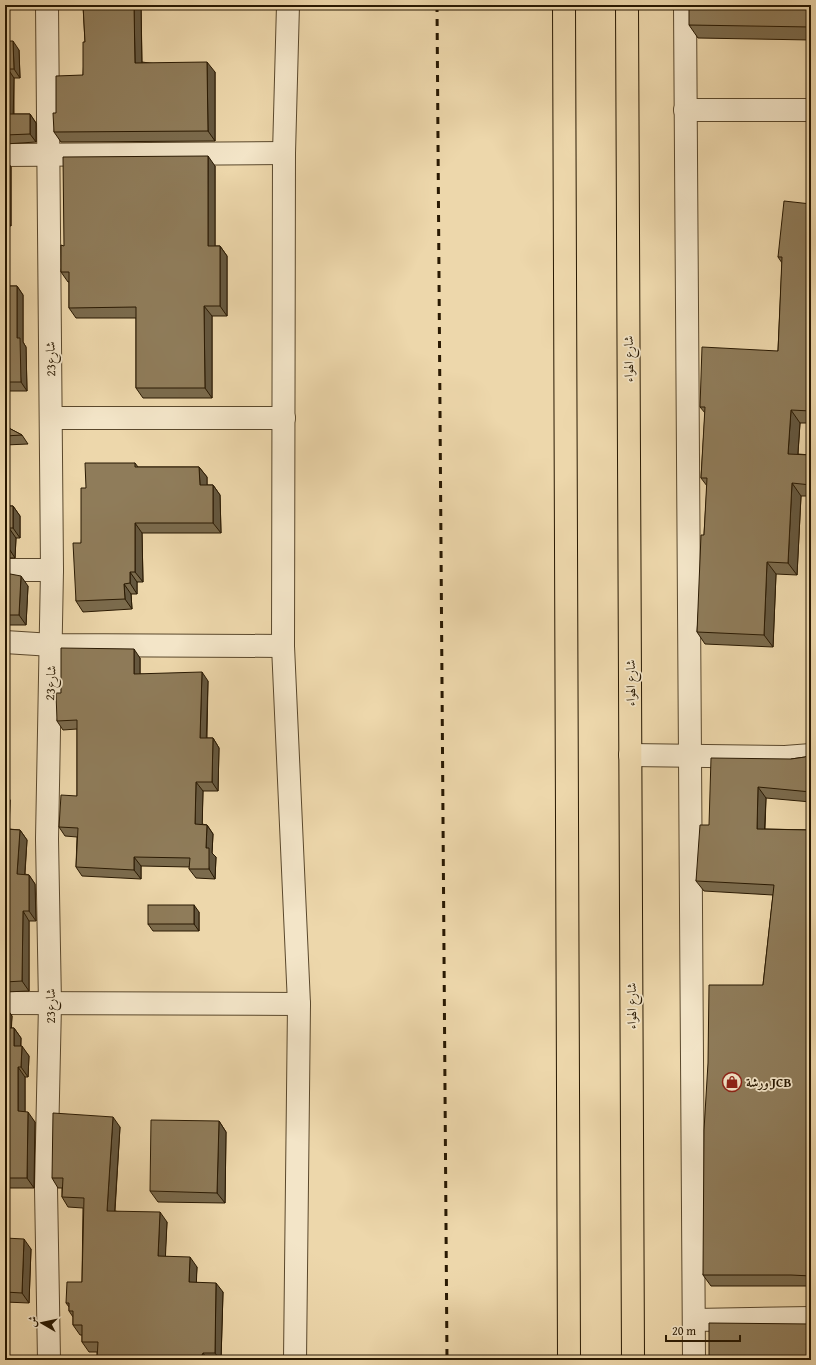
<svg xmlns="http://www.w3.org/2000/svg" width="816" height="1365" viewBox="0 0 816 1365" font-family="'Gentium Book Plus',Amiri,serif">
  <rect width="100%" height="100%" fill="#edd7ab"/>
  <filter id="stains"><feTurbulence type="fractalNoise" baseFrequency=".005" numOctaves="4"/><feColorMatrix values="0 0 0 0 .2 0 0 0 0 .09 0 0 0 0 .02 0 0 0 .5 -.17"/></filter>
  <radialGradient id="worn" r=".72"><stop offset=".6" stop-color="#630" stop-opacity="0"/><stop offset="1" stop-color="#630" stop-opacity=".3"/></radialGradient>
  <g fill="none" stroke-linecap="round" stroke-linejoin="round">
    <defs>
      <g id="minor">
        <polyline points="47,5 52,570 47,839 50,1004 46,1188 49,1360"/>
        <polyline points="288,5 284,153 283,646 299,1004 295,1360"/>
        <polyline points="685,5 694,1360"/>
        <polyline points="685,110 811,110"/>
        <polyline points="5,155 284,153"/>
        <polyline points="51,418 284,418"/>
        <polyline points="5,570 52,570"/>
        <polyline points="5,642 52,645 283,646"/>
        <polyline points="630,755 785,757 811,755"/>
        <polyline points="5,1003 299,1004"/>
        <polyline points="694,1320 811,1318"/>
      </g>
      <g id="highway">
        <polyline points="564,5 569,1360"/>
        <polyline points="627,5 633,1360"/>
      </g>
    </defs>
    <use href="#minor" stroke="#5a482c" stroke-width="24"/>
    <use href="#highway" stroke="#291902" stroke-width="24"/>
    <use href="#minor" stroke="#f3e5c8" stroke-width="22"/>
    <use href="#highway" stroke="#edd7ab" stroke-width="22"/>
    <polyline stroke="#291902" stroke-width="3" stroke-dasharray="7 7" stroke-linecap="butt" points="437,5 447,1360"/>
  </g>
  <g fill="#7b6b4d" stroke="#291902">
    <polygon points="5,5 7,5 7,29 9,32 9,41 19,50 20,78 14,78 14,114 30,114 36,123 36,142 5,144"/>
    <polygon points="83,5 141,5 142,62 215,72 215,141 61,142 54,132 56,113 83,75 85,42"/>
    <polygon points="811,5 811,40 698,38 689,25"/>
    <polygon points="5,159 11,167 11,226 5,226"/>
    <polygon points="215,166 215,246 220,246 227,256 227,316 212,316 212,398 143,398 136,388 136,318 76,318 69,308 69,282 68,282 61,272 64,246"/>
    <polygon points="811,204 811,423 800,423 798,454 811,455 811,496 801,496 797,575 776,574 773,647 705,644 697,632 704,535 707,486 701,478 705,413 700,407 778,351 782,263 778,257"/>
    <polygon points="5,286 17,286 23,295 23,342 26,347 27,391 5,391"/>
    <polygon points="5,426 22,435 28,444 5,445"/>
    <polygon points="135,463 138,467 199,467 207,477 207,485 213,485 220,495 221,533 142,533 143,582 137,582 137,594 131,594 132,609 83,612 76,601 86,488"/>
    <polygon points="5,506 13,506 20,516 20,538 16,538 15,558 5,558"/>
    <polygon points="5,573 28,586 26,625 5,625"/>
    <polygon points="140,658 140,674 208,681 207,738 213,738 219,748 218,791 203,791 202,824 207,825 213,834 212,853 216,857 215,879 196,878 189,869 190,867 141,866 141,879 82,876 76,867 77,837 65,836 59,827 77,796 77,729 63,730 57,721 61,693"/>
    <polygon points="811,753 811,802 766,798 765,829 811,830 811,1286 711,1286 703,1275 763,985 773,895 704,891 696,881 709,825 791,759 805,757"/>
    <polygon points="5,793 10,800 9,829 20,830 27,840 25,874 29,875 35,884 36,921 29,921 29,991 5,992"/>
    <polygon points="199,912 199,931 153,931 148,924"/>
    <polygon points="5,1006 12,1016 11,1028 14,1028 21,1038 21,1046 29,1056 28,1077 25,1077 25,1112 35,1122 34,1188 5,1188"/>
    <polygon points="219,1121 226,1132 225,1203 158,1202 150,1191"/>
    <polygon points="120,1127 115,1211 167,1222 165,1256 197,1267 196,1282 223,1292 221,1360 97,1360 97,1352 89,1352 82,1342 82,1335 80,1335 73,1325 73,1317 69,1311 69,1307 66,1303 82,1282 83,1208 68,1207 62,1197 62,1188 58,1188 52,1178"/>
    <polygon points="5,1238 31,1249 29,1303 5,1302"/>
  </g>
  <g fill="#64573f" stroke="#291902">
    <polygon points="5,5 7,5 7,29 9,32 9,49 5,44"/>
    <polygon points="134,5 141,5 142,73 135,63"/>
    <polygon points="13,41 19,50 20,78 14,69"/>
    <polygon points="207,62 215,72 215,141 208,131"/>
    <polygon points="8,69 14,78 13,123 7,114"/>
    <polygon points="30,114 36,123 36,142 30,134"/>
    <polygon points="208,156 215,166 215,256 208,246"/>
    <polygon points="5,159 11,167 11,226 5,218"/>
    <polygon points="220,246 227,256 227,316 220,306"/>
    <polygon points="17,286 23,295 23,342 26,347 27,391 21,382 17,338"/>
    <polygon points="204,306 212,316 212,398 205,388"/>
    <polygon points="791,410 800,423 797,466 788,454"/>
    <polygon points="199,467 207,477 207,495 200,485"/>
    <polygon points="792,483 801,496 797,575 788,563"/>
    <polygon points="213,485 220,495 221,533 213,523"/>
    <polygon points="13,506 20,516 20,538 13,528"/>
    <polygon points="135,523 142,533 143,582 135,572"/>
    <polygon points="9,528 16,538 15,558 8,547"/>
    <polygon points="767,562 776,574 773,647 764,635"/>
    <polygon points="130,572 137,582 137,594 130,583"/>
    <polygon points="21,576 28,586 26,625 19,615"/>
    <polygon points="124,584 131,594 132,609 125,599"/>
    <polygon points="134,649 140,658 140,683 134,674"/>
    <polygon points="202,672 208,681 206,747 200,738"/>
    <polygon points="213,738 219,748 218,791 212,782"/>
    <polygon points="196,782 203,791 202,833 195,824"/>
    <polygon points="758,787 766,798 764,839 757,829"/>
    <polygon points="5,793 10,800 9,839 5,833"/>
    <polygon points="207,825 213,834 212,853 216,857 215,879 209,869 206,848"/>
    <polygon points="20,830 27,840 24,884 17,874"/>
    <polygon points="134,857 141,866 141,879 134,870"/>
    <polygon points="29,875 35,884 36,921 29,911"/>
    <polygon points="194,905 199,912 199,931 194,924"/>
    <polygon points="23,911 29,921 29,991 22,981"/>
    <polygon points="5,1006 12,1016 11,1037 5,1029"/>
    <polygon points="14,1028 21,1038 20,1056 14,1046"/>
    <polygon points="22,1046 29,1056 28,1077 21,1067"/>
    <polygon points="18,1067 25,1077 25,1121 18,1111"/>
    <polygon points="28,1112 35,1122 34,1188 27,1178"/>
    <polygon points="113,1117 120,1127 114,1221 107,1211"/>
    <polygon points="219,1121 226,1132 225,1203 217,1193"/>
    <polygon points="160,1212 167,1222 165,1266 158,1256"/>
    <polygon points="24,1239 31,1249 29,1303 22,1293"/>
    <polygon points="190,1257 197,1267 196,1292 189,1282"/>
    <polygon points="216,1283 223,1292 221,1360 220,1360 215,1353"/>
    <polygon points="203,1353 208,1360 202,1360 202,1355"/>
  </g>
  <g fill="#8f7c5a" stroke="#291902">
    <polygon points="83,5 134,5 135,63 207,62 208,131 54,132 53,113 56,113 56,76 83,75 83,42 85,42"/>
    <polygon points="689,5 811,5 811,27 689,25"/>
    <polygon points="5,41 13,41 14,69 8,69 7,114 30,114 30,134 5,135"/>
    <polygon points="208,156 208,246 220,246 220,306 204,306 205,388 136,388 136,307 69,308 69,272 61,272 61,245 64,246 63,157"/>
    <polygon points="784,201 811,204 811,411 791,410 788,454 811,455 811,485 792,483 788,563 767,562 764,635 697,632 701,535 704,535 707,478 701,478 705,407 700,407 702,347 778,351 782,257 778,257"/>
    <polygon points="5,286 17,286 17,338 20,338 21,382 5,382"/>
    <polygon points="5,426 22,435 5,436"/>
    <polygon points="85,463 135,463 135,467 199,467 200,485 213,485 213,523 135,523 135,572 130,572 130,583 124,584 125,599 76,601 73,543 81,543 81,488 86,488"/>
    <polygon points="5,506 13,506 13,528 9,528 8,547 5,548"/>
    <polygon points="5,573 21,576 19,615 5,615"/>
    <polygon points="61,648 134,649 134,674 202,672 200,738 213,738 212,782 196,782 195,824 207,825 206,848 209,848 209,869 189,869 190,858 134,857 134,870 76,867 78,828 59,827 61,795 77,796 77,720 57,721 56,693 61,693"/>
    <polygon points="811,753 811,792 758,787 757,829 811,830 811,1276 791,1275 703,1275 704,1130 708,1063 709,985 763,985 774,885 696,881 700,825 709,825 711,758 791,759 805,757"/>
    <polygon points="5,829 20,830 17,874 29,875 29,911 23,911 22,981 5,982"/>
    <rect x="148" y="905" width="46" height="19"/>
    <polygon points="5,1028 14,1028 14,1046 22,1046 21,1067 18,1067 18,1111 28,1112 27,1178 5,1178"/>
    <polygon points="53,1113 113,1117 107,1211 160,1212 158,1256 190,1257 189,1282 216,1283 215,1353 203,1353 202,1355 202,1360 97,1360 98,1342 82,1342 82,1325 73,1325 73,1311 69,1311 69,1303 66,1303 67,1282 82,1282 84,1198 62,1197 63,1178 52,1178"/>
    <polygon points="151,1120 219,1121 217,1193 150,1191"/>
    <polygon points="5,1238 24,1239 22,1293 5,1292"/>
    <polygon points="709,1323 811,1324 811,1360 709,1360"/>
  </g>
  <defs>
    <symbol id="shop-ring" viewBox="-11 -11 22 22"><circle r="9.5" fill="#f3e5c8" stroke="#8f2418" stroke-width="1.5"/><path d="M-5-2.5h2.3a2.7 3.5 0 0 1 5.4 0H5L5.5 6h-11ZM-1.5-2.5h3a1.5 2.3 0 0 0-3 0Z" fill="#8f2418"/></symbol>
  </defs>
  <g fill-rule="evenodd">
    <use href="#shop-ring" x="721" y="1071" width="22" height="22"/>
  </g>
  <g text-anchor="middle" stroke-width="3.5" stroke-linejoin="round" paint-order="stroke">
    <g font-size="13" fill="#291902" stroke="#f3e5c8">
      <text transform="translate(50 359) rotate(-91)" y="5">شارع23</text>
      <text transform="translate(628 359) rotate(-90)" y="5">شارع الهواء</text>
      <text transform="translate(50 683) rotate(-87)" y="5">شارع23</text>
      <text transform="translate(630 683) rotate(-90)" y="5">شارع الهواء</text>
      <text transform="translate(50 1006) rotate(-90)" y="5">شارع23</text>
      <text transform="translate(631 1006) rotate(-90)" y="5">شارع الهواء</text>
    </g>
    <g font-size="13" font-weight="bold" fill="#291902" stroke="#f3e5c8" text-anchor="start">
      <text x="746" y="1087">ورشة JCB</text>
    </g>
  </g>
  <rect width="816" height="1365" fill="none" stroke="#edd7ab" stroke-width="20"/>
  <rect x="6" y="6" width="804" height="1353" fill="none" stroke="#291902" stroke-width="2"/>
  <rect x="10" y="10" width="796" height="1345" fill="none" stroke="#291902"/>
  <g transform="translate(42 1323) rotate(279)" stroke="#f3e5c8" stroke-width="3" paint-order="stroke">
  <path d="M0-3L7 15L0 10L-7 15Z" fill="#291902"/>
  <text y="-6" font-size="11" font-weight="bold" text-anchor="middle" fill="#291902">ش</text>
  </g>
  <path d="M666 1335v6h74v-6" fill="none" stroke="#291902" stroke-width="2"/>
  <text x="672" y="1335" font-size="12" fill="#291902" stroke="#f3e5c8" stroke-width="3" paint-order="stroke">20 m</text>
  <rect width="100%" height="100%" filter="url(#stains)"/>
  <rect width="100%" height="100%" fill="url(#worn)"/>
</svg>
